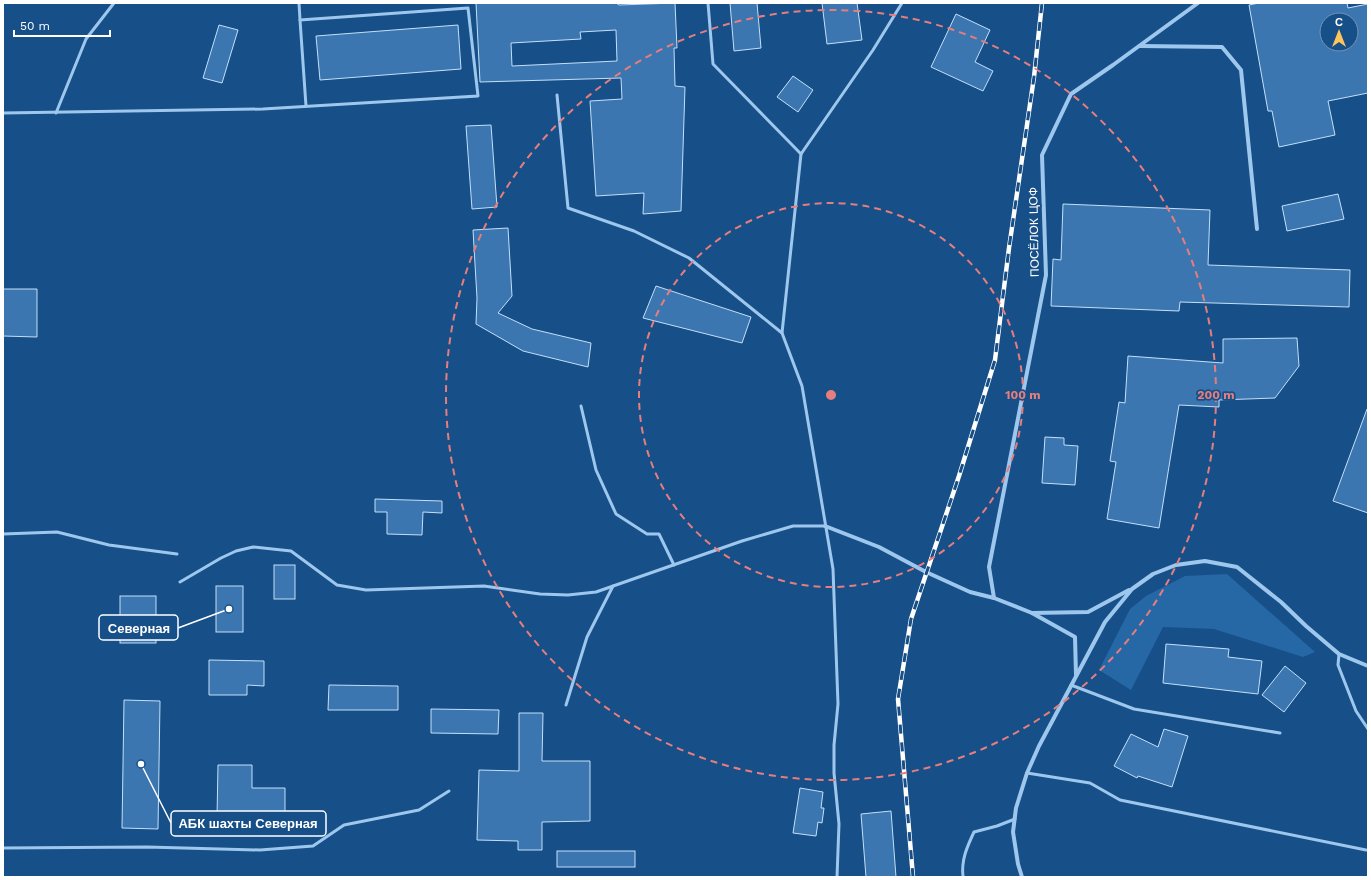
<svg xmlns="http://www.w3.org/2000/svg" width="1371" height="880" viewBox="0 0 1371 880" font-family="'Work Sans',sans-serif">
  <rect width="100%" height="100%" fill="#174f88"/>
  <polygon fill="#2667a6" points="1227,574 1315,652 1303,657 1214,629 1163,627 1131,690 1099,670 1130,609 1146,596 1185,576"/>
  <g fill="#3b76b0" stroke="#c3e0fa" fill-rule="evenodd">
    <path d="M476,3H616L619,5L675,3L677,48H674L675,86L685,87L681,211L643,214L644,193L596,196L590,101L622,99L621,78L480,82ZM616,30L617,61L512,66L511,43L581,39L580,32Z"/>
    <polygon points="730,3 757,3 761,48 734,51"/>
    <polygon points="822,3 857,3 862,40 827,44"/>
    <path d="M1259,3H1347L1348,8L1368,4V93L1328,101L1335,135L1279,147L1272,111H1268L1249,5ZM1327,20H1351V44H1327Z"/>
    <polygon points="956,14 990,30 975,62 993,71 983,91 931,67"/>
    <polygon points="219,25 238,30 222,83 203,78"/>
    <polygon points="458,25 461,69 320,80 316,36"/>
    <polygon points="793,76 813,90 798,112 777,97"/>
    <polygon points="491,125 497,207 472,209 466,126"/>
    <polygon points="1338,194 1344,219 1287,231 1282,206"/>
    <polygon points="1063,204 1210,210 1208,265 1350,270 1349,307 1180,302 1179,311 1051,306 1053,259 1061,260"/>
    <polygon points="508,228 512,296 498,313 532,329 591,343 588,367 523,351 476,324 477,298 473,230"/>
    <polygon points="656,286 751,317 742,343 643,318"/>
    <polygon points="3,289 37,289 37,337 3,336"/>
    <polygon points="1297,338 1299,366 1275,398 1219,400 1219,407 1179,405 1159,528 1107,519 1116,462 1110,461 1119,402 1125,403 1128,356 1223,363 1223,339"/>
    <polygon points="1367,409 1368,409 1368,513 1333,501"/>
    <polygon points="1045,437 1064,438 1064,445 1078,446 1075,485 1042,483"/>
    <polygon points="375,499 442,501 442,513 423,512 422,535 387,534 387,512 375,512"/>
    <rect x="274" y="565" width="21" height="34"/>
    <rect x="216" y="586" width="27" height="46"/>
    <rect x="120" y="596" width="36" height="47"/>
    <polygon points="1166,644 1229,649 1228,657 1262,661 1258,694 1163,683"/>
    <polygon points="209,660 264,661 264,686 247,685 247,695 209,695"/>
    <polygon points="1285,666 1306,683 1284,712 1262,695"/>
    <polygon points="329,685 398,686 398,710 328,710"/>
    <polygon points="124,700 160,701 158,829 122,828"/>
    <polygon points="431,709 499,710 498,734 431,733"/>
    <polygon points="519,713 543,713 542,761 590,761 590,821 542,822 542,850 518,850 518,841 477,840 479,770 519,771"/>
    <polygon points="1164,729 1188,736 1172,787 1138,776 1137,778 1114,766 1131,734 1158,747"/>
    <polygon points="218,765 252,765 252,788 285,788 285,829 235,829 235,817 217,817"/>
    <polygon points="800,788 823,792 821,808 824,808 822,823 818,822 816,836 793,833"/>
    <polygon points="891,811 896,877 866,877 861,814"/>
    <rect x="557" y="851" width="78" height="16"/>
  </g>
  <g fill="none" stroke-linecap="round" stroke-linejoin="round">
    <g stroke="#9ec7ee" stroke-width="3">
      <polyline points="299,3 300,20"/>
      <polyline points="708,3 713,64 801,154"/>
      <polyline points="557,95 568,208 634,231 689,258 782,333"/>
      <polyline points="3,113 263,109 478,96 468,8 300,20 306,106"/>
      <polyline points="56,113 86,39 114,3"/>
      <polyline points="581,406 596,470 616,514 647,534 659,534 674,565"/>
      <polyline points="3,534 57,532 109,545 177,554"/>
      <polyline points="180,582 221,558 236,551 253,547 291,551 337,585 366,590 484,586 540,594 568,595 596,592 742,541 793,526 825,526"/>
      <polyline points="1339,654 1338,665 1356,711 1368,729"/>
      <polyline points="1071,685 1134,709 1280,733"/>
      <polyline points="566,705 587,637 613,586"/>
      <polyline points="1027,773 1090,783 1120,800 1366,850"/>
      <polyline points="3,848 147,847 260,850 313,846 344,825 419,810 449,791"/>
      <polyline points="837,877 839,824 834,773 834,745 838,704 833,569 802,386 782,333 801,154 873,50 902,3"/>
      <path d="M963,877C961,860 967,847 974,832L997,826L1015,819"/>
    </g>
    <g stroke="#9ec7ee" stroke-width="4">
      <polyline points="1140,46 1222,47 1241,70 1257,229"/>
      <polyline points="825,526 879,547 926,572 970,592 994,598 1032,613 1088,612 1129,590"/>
      <polyline points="994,598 989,567 1046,275 1042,155 1071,94 1113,65 1198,3"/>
      <polyline points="1032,613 1075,637 1076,675"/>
      <polyline points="1022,877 1018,864 1013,832 1016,808 1027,773 1039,746 1105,622 1132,589 1153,574 1176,565 1205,561 1237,567 1281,602 1306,626 1339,654 1368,666"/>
    </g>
    <defs>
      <polyline id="rail" points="913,877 898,699 911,619 959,476 995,360 1009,248 1034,77 1042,3"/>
    </defs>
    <use href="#rail" stroke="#fff" stroke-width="4.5"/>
    <use href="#rail" stroke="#174f88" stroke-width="3" stroke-dasharray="9" stroke-linecap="butt"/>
  </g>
  <g fill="none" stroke="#e67e7e" stroke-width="2" stroke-dasharray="7 5">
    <circle cx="831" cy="395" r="192"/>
    <circle cx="831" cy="395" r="385"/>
  </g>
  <g text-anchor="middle" stroke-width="3.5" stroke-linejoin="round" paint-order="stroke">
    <g font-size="12" fill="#fff" stroke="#174f88">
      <text transform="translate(1034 232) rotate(-91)" y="4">ПОСЁЛОК ЦОФ</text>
    </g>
  </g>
  <circle cx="831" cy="395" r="6" fill="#e67e7e" stroke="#174f88" stroke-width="2"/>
  <g font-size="12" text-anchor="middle" font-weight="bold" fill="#e67e7e" stroke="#174f88" stroke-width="3.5" stroke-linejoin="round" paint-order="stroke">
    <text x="1023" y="399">100 m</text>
    <text x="1216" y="399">200 m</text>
  </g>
  <path fill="none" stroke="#fff" stroke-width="1.5" d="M229 609L178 628M141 764L171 823"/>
  <g fill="#fff" stroke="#174f88" stroke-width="1.5">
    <circle cx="229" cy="609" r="4"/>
    <circle cx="141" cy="764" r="4"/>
  </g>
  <g fill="#174f88" stroke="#fff" stroke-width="1.5">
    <rect x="99" y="615" width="79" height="25" rx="4"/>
    <rect x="171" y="811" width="155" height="25" rx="4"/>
  </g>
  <g font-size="13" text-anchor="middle" font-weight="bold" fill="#fff">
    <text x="139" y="633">Северная</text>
    <text x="248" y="828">АБК шахты Северная</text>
  </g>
  <rect width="1371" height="880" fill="none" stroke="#ffffff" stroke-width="8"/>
  <g transform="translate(1339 32)"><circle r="19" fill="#174f88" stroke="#7495b8"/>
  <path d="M0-3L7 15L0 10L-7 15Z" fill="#ffc55b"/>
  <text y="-6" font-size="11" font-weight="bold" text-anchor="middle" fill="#ffffff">С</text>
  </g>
  <path d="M14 30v6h96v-6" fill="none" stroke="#ffffff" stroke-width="2"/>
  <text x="20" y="30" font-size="12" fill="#ffffff" stroke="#174f88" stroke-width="3" paint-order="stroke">50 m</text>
</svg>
